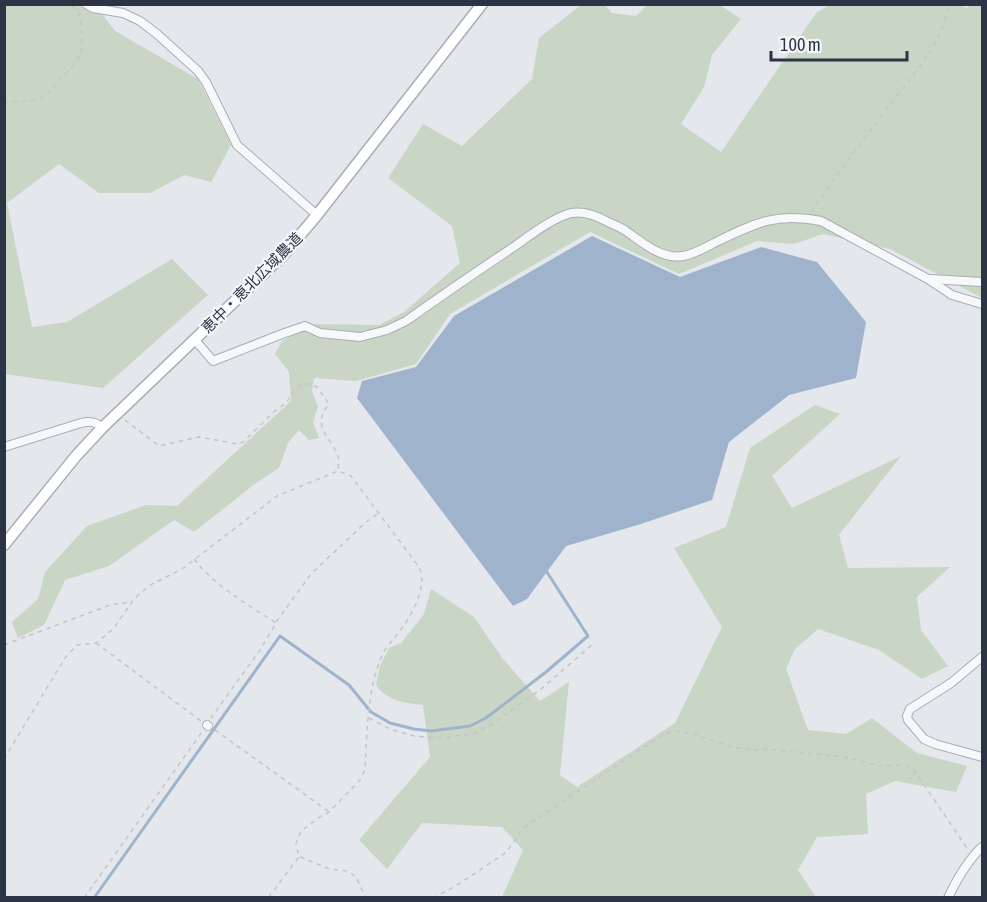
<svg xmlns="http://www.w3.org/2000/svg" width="987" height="902" viewBox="0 0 987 902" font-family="'Asap Condensed','Noto Sans JP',sans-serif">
  <rect width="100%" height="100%" fill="#e4e7ec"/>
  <g fill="#c9d6c5">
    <polygon points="957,4 967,8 970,5 982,5 982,298 890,249 823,234 794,244 757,241 679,274 590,232 450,314 416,364 356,381 314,378 312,391 318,407 313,422 319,438 309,440 299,430 288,443 279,468 256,483 194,532 174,520 109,566 65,580 44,625 18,638 12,622 38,599 45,572 87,526 146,505 177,506 291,401 289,372 275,354 282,341 313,324 379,325 404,312 460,263 452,226 388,178 423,124 462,146 532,79 539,38 581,5 605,5 612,13 636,16 647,5 720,5 741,19 712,55 704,87 681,124 721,152 816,13 829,5"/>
    <polygon points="4,5 95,5 115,31 198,79 231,145 211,182 184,175 150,193 99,193 59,164 7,203 32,327 67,322 172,259 208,295 103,388 5,374"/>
    <path d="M815,405L840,414L772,476L792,508L901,456L839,535L848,568L950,567L917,597L921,630L948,666L922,679L879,650L818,629L795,649L786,669L808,730L846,734L872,718L917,753L967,766L956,792L895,781L866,794L868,834L817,837L798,870L816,897H502L523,850L502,827L422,823L387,869L359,840L430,757L423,705C406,703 386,701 376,685L380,666L389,648L401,643L424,614L431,589L474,617L503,659L540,701L569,682L560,775L577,787L675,723L722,627L674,548L726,527L750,448Z"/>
  </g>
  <polygon fill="#9fb4cc" points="592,236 680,277 761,247 817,262 866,322 856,378 789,395 729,442 712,500 641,524 566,546 527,599 513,606 357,398 362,381 416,367 454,316"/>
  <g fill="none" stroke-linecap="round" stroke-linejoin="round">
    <polyline stroke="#9fb4cc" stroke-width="3" points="94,898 280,636 349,685 371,712 390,723 414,729 431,731 470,726 486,718 546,672 588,636 545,569"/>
    <defs>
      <g id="street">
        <polyline points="86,4 93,8 123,13 140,21 157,34 198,71 206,82 237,145 317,215"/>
        <polyline points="930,279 982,282"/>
        <path d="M195,340L213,361L282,334L305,326L320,333L360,337L387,330L406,321C441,296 476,272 512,248C528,237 552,218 571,213C583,211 595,215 606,221C612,224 620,227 626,231C642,242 662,260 683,256C695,254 706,247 716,242C755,223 777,212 821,221L928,279L952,295L982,304"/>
        <path d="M4,447L81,423C89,421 96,421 102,428"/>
        <polyline points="982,657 951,683 910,709 907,716 908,720 924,739 935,744 982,757"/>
        <polyline points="207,725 208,726"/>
        <path d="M948,898C957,879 967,861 982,847"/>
      </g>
      <polyline id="secondary" points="4,545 76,456 102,428 285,253 317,215 482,4"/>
    </defs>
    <use href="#street" stroke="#a9aeb7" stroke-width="10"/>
    <use href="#secondary" stroke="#a9aeb7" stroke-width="13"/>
    <g stroke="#c2c5cb" stroke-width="1.5" stroke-dasharray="4.5 4.5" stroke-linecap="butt">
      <polyline points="4,102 29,101 38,100 46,95 74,65 79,57 82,48 82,33 79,14 70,4"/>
      <path d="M811,212C835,177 860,144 885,111C910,78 942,45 949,4"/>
      <path d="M125,420L159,446L199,437L238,444L243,442L275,411L287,402L296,387L303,384H310L317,387L329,404C309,428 334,438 339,460C339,461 338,469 338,470"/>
      <path d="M194,559C216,587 247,604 276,623L260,650L211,718"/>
      <polyline points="276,622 311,574 366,522 379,513"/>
      <polyline points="96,643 201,721"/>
      <polyline points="4,645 110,605 131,602"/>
      <polyline points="369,718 390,729 414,736 436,738 473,734 492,724 540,690 594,643"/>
      <polyline points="215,730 328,811"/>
      <path d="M4,759L65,658L77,645L96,643L113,629L132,602L139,594L152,584L182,569L277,496L338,471L351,476L419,567C429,589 409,620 395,637C392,641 389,644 386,648C382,654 379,662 377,669C367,701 367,736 365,769L361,779L329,812L318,818L301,831L296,843L299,857L268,898"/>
      <polyline points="300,857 330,869 348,871 356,877 366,898"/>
      <polyline points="84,898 202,732"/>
      <polyline points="433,898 454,887 504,854 511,846 523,828 661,736 675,731 697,735 729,746 753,750 767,749 844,757 880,766 904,765 914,770 967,848"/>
    </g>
    <use href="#street" stroke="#f7f8fa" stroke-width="8"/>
    <use href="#secondary" stroke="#fff" stroke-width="10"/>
  </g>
  <g text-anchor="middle" stroke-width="4.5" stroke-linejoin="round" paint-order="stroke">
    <g font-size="15" fill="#2b3445" stroke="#f4f6f9">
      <text transform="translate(252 283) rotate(-45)" y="5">恵中・恵北広域農道</text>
    </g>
  </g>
  <rect width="987" height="902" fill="none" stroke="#2b3445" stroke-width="12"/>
  <path d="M771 51v9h136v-9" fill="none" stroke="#2b3445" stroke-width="3"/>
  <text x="780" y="51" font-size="18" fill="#2b3445" stroke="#f4f6f9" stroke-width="4.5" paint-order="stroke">100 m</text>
</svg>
